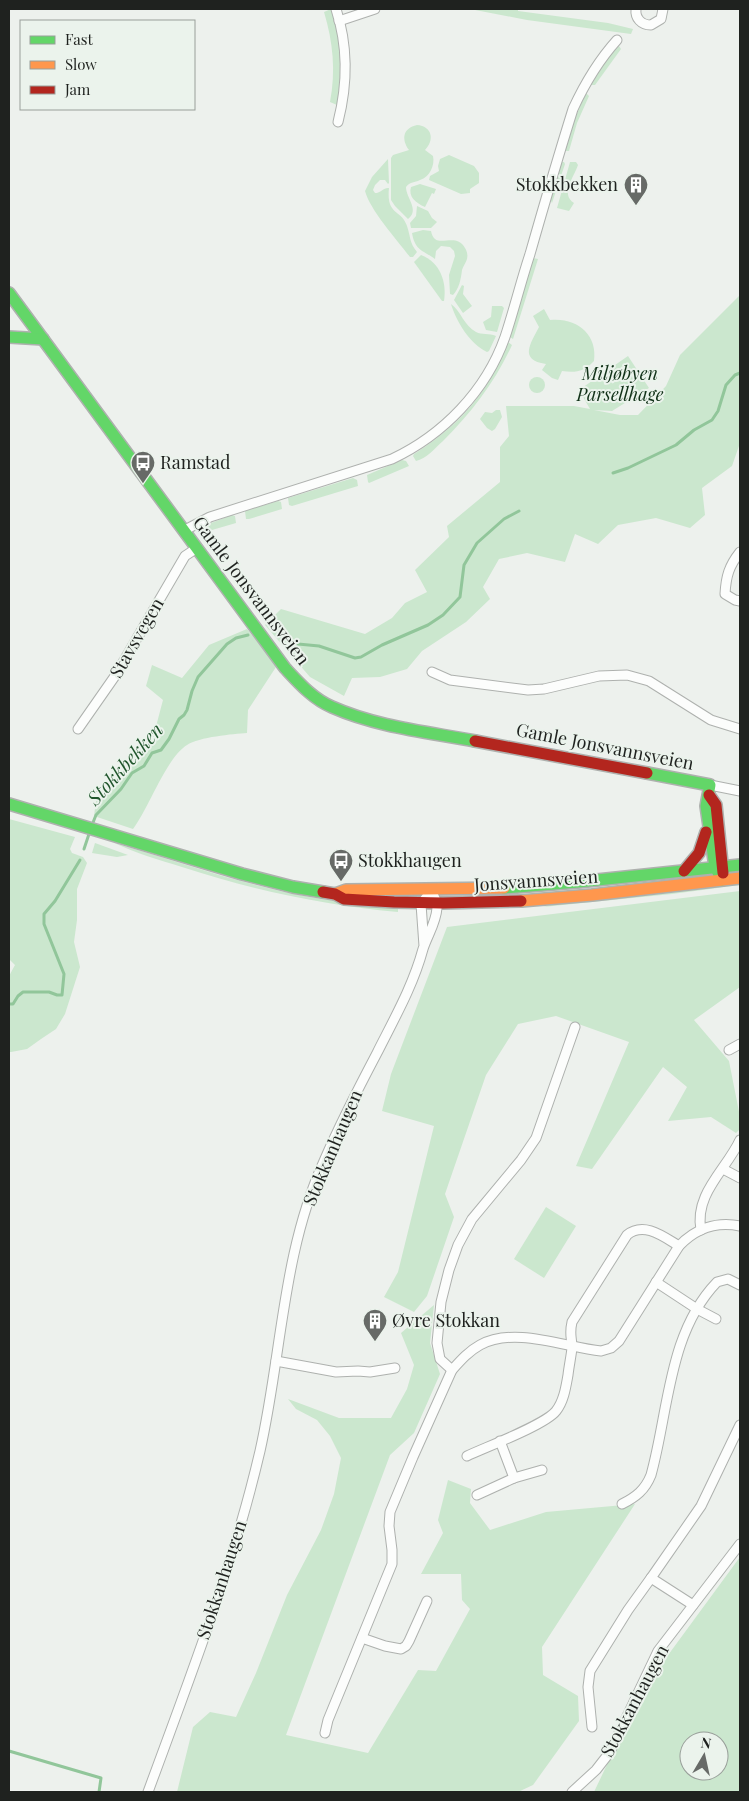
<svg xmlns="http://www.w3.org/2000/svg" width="749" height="1801" viewBox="0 0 749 1801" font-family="'Playfair Display',serif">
  <rect width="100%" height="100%" fill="#edf1ed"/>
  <g fill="#cbe7ce" fill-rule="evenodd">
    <path d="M331,9C339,36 348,77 337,105L330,102C336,71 333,42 324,12Z"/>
    <polygon points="470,9 518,9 518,11 608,23 633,29 631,34 527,20"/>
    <polygon points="619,46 621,49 595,85 591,85 606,60"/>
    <polygon points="586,93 589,96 577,123 569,151 565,151 572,125"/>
    <path d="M417,125C432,126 435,140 425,150L433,156C435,165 430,177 420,180C414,183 411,181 406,187C406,198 420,210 408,219L395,206L391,200V158L393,155L409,150C401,139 403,128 417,125Z"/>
    <polygon points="449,155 474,166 479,173 479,183 470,189 470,193 461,194 429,180 430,176 439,171 438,166 440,159"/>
    <path d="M388,159L389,183L388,184L385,180H380L375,185L373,190L375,193C381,193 384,187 389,188C386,216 402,209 407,226C411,238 409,242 417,252L413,257H410C397,240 370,210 365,191L372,177Z"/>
    <polygon points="561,162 564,162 565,164 552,203 550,199"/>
    <path d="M570,162H576L578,165C574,177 560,194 574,203L569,211L557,208Z"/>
    <path d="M420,184L436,189L434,194L432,193L425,207C416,203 408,197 411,187Z"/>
    <polygon points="417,206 428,211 432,218 437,222 431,228 411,228 410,223 416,216"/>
    <path d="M423,230L431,231C435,252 455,230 465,248C467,251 468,255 467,259C466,263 463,266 462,270C461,279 459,289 453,295L450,294L449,275L455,256L454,251L450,247L441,246L436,251L435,259C423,250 415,251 412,233Z"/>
    <path d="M421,255C440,262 447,282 444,301H442L414,262Z"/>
    <polygon points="533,258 538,259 513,339 510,337"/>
    <polygon points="462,285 464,286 463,294 472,306 463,313 454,300"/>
    <polygon points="740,295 740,443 732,466 702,488 705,515 690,528 656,518 618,525 598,544 575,534 565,562 527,553 499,559 483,587 490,599 466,622 422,651 407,669 380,677 352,678 344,696 310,677 265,625 281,609 365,634 392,618 405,603 427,592 415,570 449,537 447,526 500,482 500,447 509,436 506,406 574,406 590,409 579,390 628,356 649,388 612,411 594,410 620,415 638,415 666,386 680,355"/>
    <path d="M451,304C461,311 464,326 476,332C482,335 489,333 496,336L489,351L487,352C470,344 456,321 451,304Z"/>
    <polygon points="492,306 502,306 504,308 497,332 486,330 483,322 491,317"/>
    <path d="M544,309L550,320C576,317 598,334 594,361C584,372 575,373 562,371L558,380L552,378L542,370L546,364C518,360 531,343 539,327L533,316Z"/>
    <path d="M508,342L512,345C495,382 472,412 443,441C435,448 426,459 416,461L413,456L414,454C443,436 469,413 487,384C495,370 500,355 508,342Z"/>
    <circle cx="537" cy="385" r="8"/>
    <polygon points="496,410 500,410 502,417 495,429 492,431 487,428 480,419 485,412 492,413"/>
    <polygon points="402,460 406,461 409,466 369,483 368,482 367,475"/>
    <polygon points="353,478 357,480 358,486 292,506 289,505 288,498"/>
    <polygon points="278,501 281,502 282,509 249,519 246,519 245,511"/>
    <polygon points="232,515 235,516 236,523 212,530 206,527 206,525"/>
    <path d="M247,629L266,652L276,667L248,710L247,733C233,734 199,737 187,745C166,758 149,808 133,829L94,816L96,801L114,784L127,762L154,734L163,700L146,686L152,665L182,678L209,645Z"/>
    <polygon points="9,819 75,837 70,849 72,853 83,857 87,863 77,889 77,920 74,942 80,967 65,1014 56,1029 41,1039 27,1049 11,1052 9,1052 9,976 15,965 9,959"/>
    <polygon points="95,843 128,855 117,857 92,853"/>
    <path d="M114,843C177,861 246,886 310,897C339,902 369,904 398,906V912C324,905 252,890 182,867C159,860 136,853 114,843Z"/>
    <polygon points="740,881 740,885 672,894 543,907 561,902"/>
    <polygon points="740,891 740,987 694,1020 729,1061 740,1117 740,1129 736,1133 711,1117 668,1121 687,1087 663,1067 592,1169 576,1166 629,1042 556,1016 518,1024 486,1075 445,1194 454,1217 427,1296 414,1312 384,1297 398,1272 434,1126 382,1111 391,1074 447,927"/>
    <polygon points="546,1207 576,1226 544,1278 514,1259"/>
    <polygon points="434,1305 430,1343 440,1374 414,1433 390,1455 286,1735 368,1753 418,1670 436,1671 470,1609 462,1600 461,1574 421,1574 443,1533 438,1520 448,1480 471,1489 470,1503 490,1530 546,1512 635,1504 542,1647 543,1675 578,1696 579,1721 533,1785 518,1792 177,1792 193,1727 210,1712 236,1717 256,1673 287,1595 321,1530 334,1494 341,1458 330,1436 317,1420 296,1409 288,1399 339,1418 391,1418 407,1389 414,1365 401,1333"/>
    <path d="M740,1557V1792H594L623,1731L652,1677ZM689,1741H719V1771H689Z"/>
  </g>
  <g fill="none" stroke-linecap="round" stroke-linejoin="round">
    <g stroke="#91c69a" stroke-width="3">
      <polyline points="613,473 628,468 676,445 694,430 712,420 718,411 726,385 735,375 740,373"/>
      <polyline points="279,635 298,644 319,646 355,658 361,657 382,645 428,625 443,615 460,597 464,565 477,543 504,519 519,511"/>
      <polyline points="92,825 96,815 121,789 132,773 144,766 152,753 161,750 169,739 179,719 184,715 187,710 192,691 198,677 227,644 236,638 248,635"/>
      <polyline points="84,849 90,831"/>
      <polyline points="9,1004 13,1004 18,996 23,992 49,992 57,995 62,995 64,974 44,924 44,914 55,901 80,860"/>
      <polyline points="9,1751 101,1778 99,1792"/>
    </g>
    <defs>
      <g id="street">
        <path d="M336,9C348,46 348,83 338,122"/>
        <path d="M636,9C635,18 641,25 651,25L661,19L663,9"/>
        <polyline points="339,21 375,9"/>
        <path d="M185,530L210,517L392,459C443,435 486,391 505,337C514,310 521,281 530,254C544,205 558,157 573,109C585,83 598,61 617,40"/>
        <path d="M740,552C729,566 726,576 725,594L735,600L740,601"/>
        <polyline points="432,672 450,680 528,690 544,689 599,676 627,675 649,681 711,720 740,729"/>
        <polyline points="78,729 115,676 185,556 197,548"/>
        <polyline points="710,785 740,791"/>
        <polyline points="729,1050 740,1044"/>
        <polyline points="723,1169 740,1178"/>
        <path d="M701,1230C694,1194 726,1170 740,1140"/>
        <polyline points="656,1282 697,1309 716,1319"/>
        <polyline points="276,1361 336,1372 358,1371 370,1372 395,1368"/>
        <polyline points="452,1370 440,1359 437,1343 441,1302 449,1270 458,1245 472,1219 521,1160 536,1138 575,1027"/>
        <polyline points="500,1441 514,1478"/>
        <path d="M467,1456C486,1447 545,1425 556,1411C564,1401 566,1386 568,1375C569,1366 571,1357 572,1348C572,1337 569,1335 572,1322L627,1235C644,1221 664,1237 679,1246"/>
        <polyline points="477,1495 514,1478 542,1470"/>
        <path d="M622,1504C636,1497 645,1490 651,1475C669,1410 668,1333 717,1282L728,1279L740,1285"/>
        <polyline points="693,1605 651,1578 701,1506 740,1425"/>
        <polyline points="362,1638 385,1646 401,1649 406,1646 409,1641 427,1601"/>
        <polyline points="592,1727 588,1687 590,1671 628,1610 651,1578"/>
        <path d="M325,1733L328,1720L392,1564V1550L389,1526L390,1512L413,1457L452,1370C461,1360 469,1351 480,1345C514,1326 565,1347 601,1351L611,1348L619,1341L679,1246C695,1229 716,1221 740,1226"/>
        <path d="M148,1792C189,1680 233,1567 260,1451C282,1354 282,1253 324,1161C340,1124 358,1089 377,1053C394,1019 413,986 423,949C428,934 436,923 437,908C438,902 434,896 431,891L421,904L424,946"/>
        <polyline points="572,1792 596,1770 610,1752 658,1651 740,1544"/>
      </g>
      <g id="fast">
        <path d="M9,293L285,668C299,683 313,699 332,707C377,727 428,732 475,741"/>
        <polyline points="9,337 43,339"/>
        <polyline points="647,773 710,785 706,806 715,867 722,880"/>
        <polyline points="9,804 242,874 293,887 323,892"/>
        <polyline points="504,888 578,882 740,865"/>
      </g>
      <g id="slow">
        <polyline points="335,894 346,890 504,888"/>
        <polyline points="521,901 592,895 740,878"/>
      </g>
      <g id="jam">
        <polyline points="475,741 647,773"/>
        <polyline points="709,795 716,805 723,873"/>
        <polyline points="684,871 699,853 706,832"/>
        <polyline points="323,892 335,894 344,899 394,902 443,903 521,901"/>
      </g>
    </defs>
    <use href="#street" stroke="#aeb1ae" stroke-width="11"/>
    <use href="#fast" stroke="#aeb1ae" stroke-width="14"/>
    <use href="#slow" stroke="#aeb1ae" stroke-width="14"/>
    <use href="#jam" stroke="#aeb1ae" stroke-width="14"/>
    <use href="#street" stroke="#fcfdfc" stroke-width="9"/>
    <use href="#fast" stroke="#63d668" stroke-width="11"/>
    <use href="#slow" stroke="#ff974d" stroke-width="11"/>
    <use href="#jam" stroke="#b3261e" stroke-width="11"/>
  </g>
  <defs>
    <symbol id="building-pin" viewBox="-11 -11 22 30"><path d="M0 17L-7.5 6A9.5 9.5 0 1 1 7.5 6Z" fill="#676a67" stroke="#ebf3ec"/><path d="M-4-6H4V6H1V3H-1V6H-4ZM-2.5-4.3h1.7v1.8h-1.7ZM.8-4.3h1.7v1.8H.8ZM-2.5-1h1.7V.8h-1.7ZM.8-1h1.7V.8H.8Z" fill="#fff"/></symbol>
    <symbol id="bus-pin" viewBox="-11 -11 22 30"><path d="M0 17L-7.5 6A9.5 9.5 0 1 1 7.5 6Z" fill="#676a67" stroke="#ebf3ec"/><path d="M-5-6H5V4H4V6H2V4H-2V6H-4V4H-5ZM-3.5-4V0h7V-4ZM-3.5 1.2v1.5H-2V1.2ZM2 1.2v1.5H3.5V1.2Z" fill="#fff"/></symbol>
  </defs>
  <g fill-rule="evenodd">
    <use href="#building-pin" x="622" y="171" width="28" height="38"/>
    <use href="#bus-pin" x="129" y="449" width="28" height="38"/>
    <use href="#bus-pin" x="327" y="847" width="28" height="38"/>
    <use href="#building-pin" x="361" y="1307" width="28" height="38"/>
  </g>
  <g text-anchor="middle" stroke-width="4" stroke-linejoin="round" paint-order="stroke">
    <g font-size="18" fill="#1f221f" stroke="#ebf3ec" text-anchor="start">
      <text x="618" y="191" text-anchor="end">Stokkbekken</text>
      <text x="160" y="469">Ramstad</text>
      <text x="358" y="867">Stokkhaugen</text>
      <text x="392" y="1327">Øvre Stokkan</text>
    </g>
    <g font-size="18" font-style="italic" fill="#113118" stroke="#ebf3ec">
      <text x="620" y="380">Miljøbyen<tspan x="620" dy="21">Parsellhage</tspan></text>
    </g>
    <g font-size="18" fill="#1f221f" stroke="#ebf3ec">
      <text transform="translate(251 591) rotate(53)" y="6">Gamle Jonsvannsveien</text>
      <text transform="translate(137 638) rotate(-60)" y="6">Stavsvegen</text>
      <text transform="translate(605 747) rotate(11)" y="6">Gamle Jonsvannsveien</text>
      <text transform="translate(536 881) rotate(-4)" y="6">Jonsvannsveien</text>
      <text transform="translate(333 1148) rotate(-67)" y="6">Stokkanhaugen</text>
      <text transform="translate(222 1580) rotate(-72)" y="6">Stokkanhaugen</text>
      <text transform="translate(635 1701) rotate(-62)" y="6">Stokkanhaugen</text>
    </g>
    <g font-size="19" font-style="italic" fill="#20552c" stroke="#ebf3ec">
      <text transform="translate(125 764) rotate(-48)" y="7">Stokkbekken</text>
    </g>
  </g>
  <rect width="749" height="1801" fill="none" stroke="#1f221f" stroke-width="20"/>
  <rect x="20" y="20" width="175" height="90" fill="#ebf3ec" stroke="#999f9a"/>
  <rect x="30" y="36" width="25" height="8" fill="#63d668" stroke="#999f9a"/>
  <text x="65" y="45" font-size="15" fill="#1f221f">Fast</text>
  <rect x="30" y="61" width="25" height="8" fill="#ff974d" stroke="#999f9a"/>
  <text x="65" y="70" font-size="15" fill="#1f221f">Slow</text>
  <rect x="30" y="86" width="25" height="8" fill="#b3261e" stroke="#999f9a"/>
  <text x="65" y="95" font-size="15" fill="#1f221f">Jam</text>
  <g transform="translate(704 1756) rotate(9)"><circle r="24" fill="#ebf3ec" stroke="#999f9a"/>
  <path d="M0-4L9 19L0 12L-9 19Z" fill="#676a67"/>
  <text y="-8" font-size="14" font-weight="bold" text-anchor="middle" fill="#1f221f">N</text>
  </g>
</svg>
